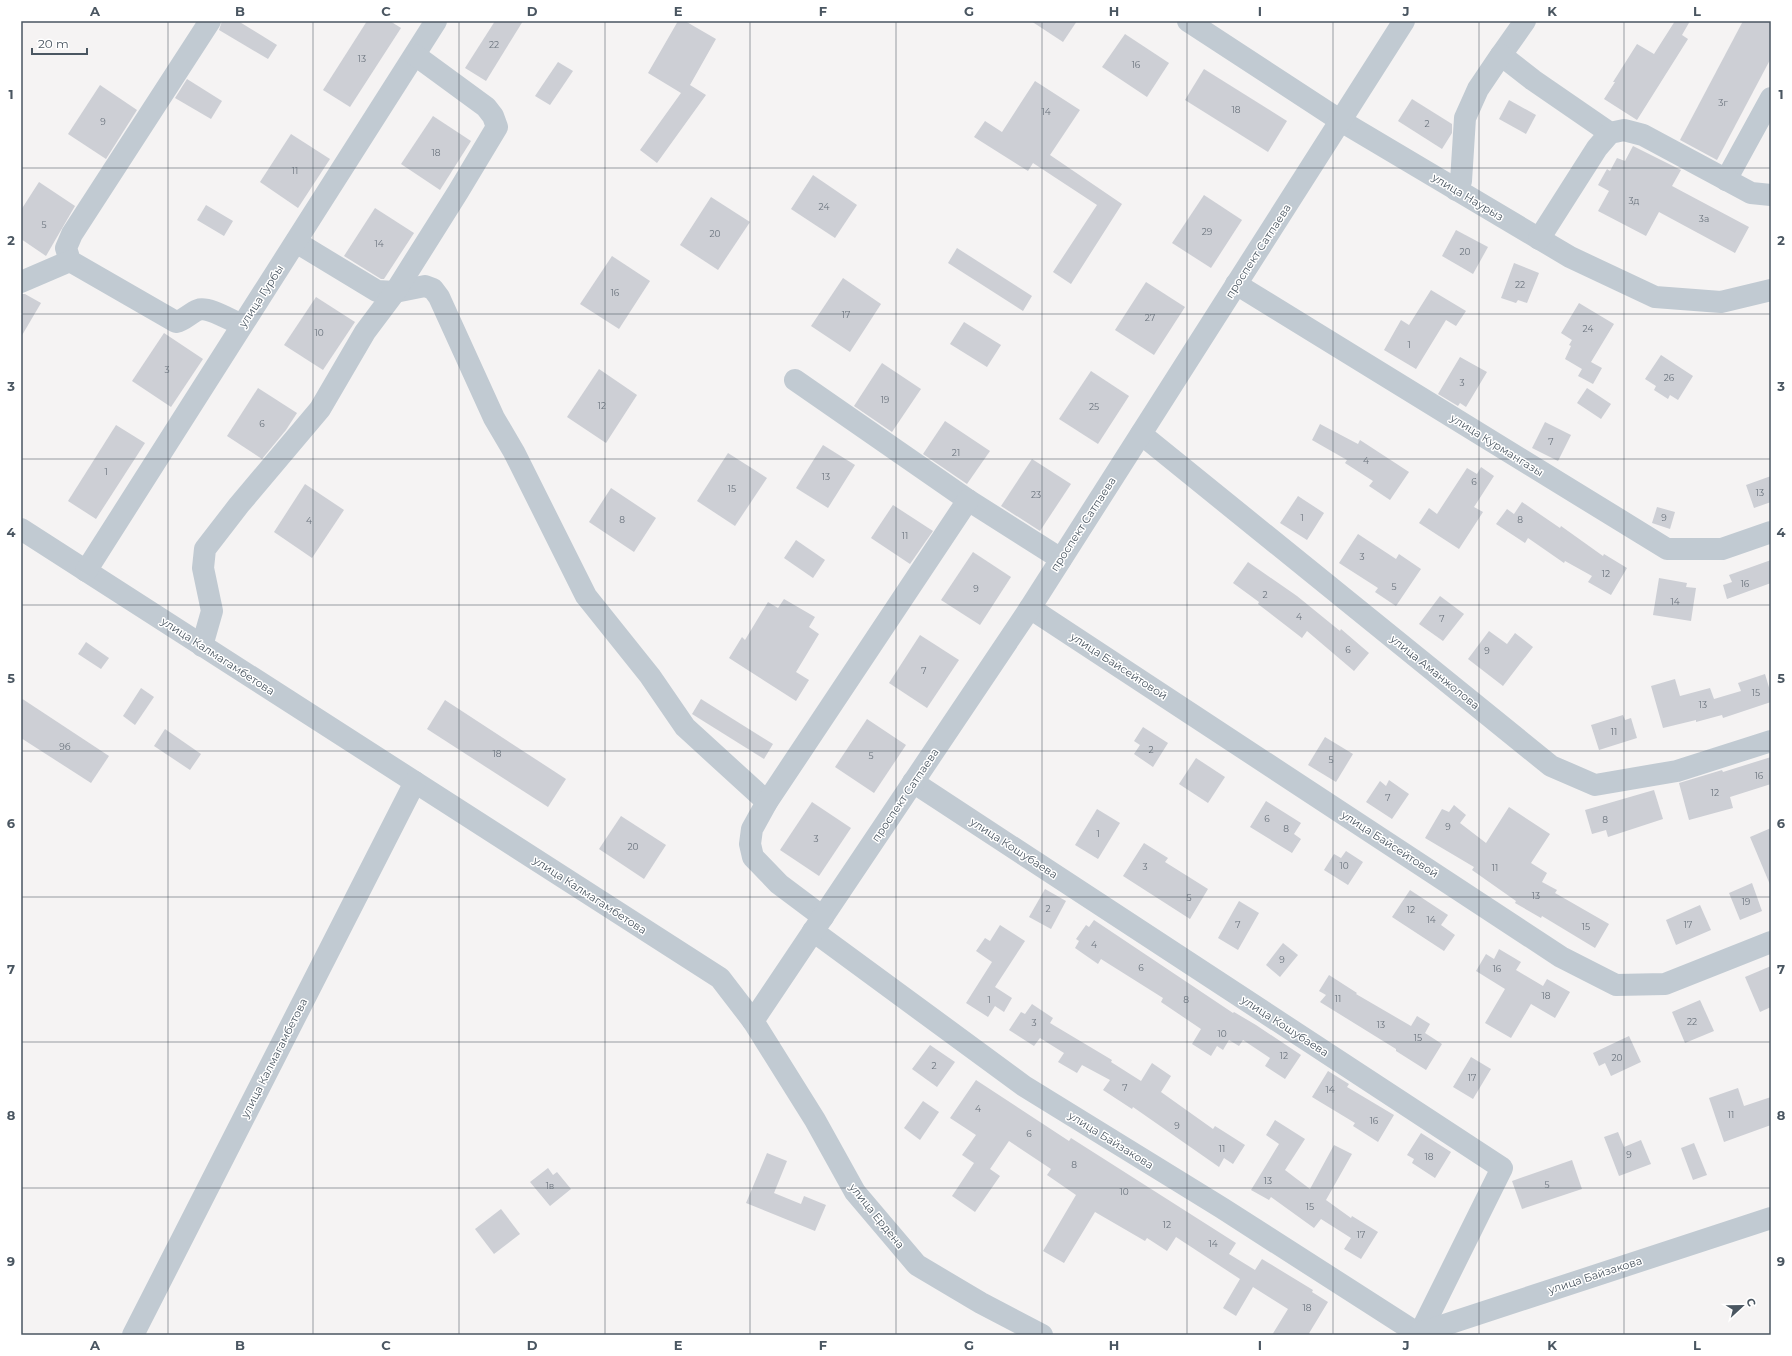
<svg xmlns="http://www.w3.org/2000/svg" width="1792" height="1356" viewBox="0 0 1792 1356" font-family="Montserrat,sans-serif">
  <rect width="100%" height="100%" fill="#f5f3f3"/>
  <g fill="#cdcfd5">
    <polygon points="222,21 238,21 277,45 268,59 219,30"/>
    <polygon points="367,21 390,21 401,28 350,107 323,90"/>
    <polygon points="495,21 523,21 486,81 465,68"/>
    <polygon points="678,21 685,21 716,39 690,85 706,95 657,163 640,150 681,93 648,73"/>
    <polygon points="1031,21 1077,21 1063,42"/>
    <polygon points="1675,21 1690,21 1682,35 1688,39 1637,120 1604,99 1615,82 1613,82 1637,44 1654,54"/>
    <polygon points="1743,21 1771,21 1771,58 1717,160 1680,140"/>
    <polygon points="1125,34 1169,63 1147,97 1102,67"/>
    <polygon points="558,62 573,71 550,105 535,96"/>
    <polygon points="1204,69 1287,121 1268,152 1185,100"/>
    <polygon points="187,79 222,101 211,119 175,98"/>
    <polygon points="1035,81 1080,110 1050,155 1122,204 1071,284 1053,272 1097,205 1033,163 1028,171 974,137 985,121 1002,132"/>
    <polygon points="100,85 137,110 106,159 68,134"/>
    <polygon points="1412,99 1452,124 1452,133 1442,149 1398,121"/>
    <polygon points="1509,100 1536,115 1526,134 1499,119"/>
    <polygon points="433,116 471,141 440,190 401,164"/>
    <polygon points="291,134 330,159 298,208 260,182"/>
    <polygon points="1633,146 1681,170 1672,186 1749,227 1735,253 1659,212 1646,236 1598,211 1609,191 1598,185 1607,169 1610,171 1617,158 1625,161"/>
    <polygon points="813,175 857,205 835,238 791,209"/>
    <polygon points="39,182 75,206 46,256 21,239 21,210"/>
    <polygon points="1204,195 1242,220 1211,268 1172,243"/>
    <polygon points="711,197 750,222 718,270 680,245"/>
    <polygon points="206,205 233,221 224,236 197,220"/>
    <polygon points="375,208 414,233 384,279 381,279 344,256"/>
    <polygon points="1456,230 1488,247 1473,274 1442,256"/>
    <polygon points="957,248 1032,296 1023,311 948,263"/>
    <polygon points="612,256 650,281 619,329 580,304"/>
    <polygon points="1514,263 1539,273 1527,303 1518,300 1516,303 1501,298"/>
    <polygon points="843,278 881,304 850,352 811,326"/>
    <polygon points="1146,282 1185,307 1154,355 1115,330"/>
    <polygon points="1431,290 1466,311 1456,326 1446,320 1416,369 1384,350 1401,320 1409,325"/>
    <polygon points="21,294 25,294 41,303 21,337"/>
    <polygon points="316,297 355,322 323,370 284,345"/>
    <polygon points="1579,303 1614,324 1591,362 1602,368 1593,384 1578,376 1582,369 1565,359 1571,346 1569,345 1572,340 1561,333"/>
    <polygon points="964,322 1001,345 987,367 950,344"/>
    <polygon points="164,333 203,359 171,407 132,381"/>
    <polygon points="1661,355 1693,376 1678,400 1670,395 1668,399 1654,390 1656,386 1645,379"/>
    <polygon points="1460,357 1487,372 1466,407 1460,403 1458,406 1438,394"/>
    <polygon points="882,363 921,389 892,432 854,406"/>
    <polygon points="599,369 637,395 606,443 567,417"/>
    <polygon points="1091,371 1129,396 1098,444 1059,419"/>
    <polygon points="258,388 297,413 286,430 262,459 227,436"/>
    <polygon points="1587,388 1611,404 1601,419 1577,403"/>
    <polygon points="945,421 990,451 967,484 923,454"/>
    <polygon points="1545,422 1571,435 1558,461 1532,448"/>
    <polygon points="1320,424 1358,444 1360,440 1409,472 1390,500 1369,486 1373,481 1345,463 1347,460 1312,440"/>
    <polygon points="116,425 145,443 96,519 68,501"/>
    <polygon points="823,445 855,465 828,508 796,488"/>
    <polygon points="728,453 767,478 735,526 697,501"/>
    <polygon points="1032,459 1071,484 1040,531 1001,506"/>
    <polygon points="1481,467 1494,476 1474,507 1483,512 1459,549 1419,523 1429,508 1437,514 1467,468 1477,474"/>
    <polygon points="1771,476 1771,502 1754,508 1746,485"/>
    <polygon points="305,484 344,510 312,558 274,532"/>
    <polygon points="611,488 656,518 634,552 589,522"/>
    <polygon points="1298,496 1324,513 1307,540 1280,523"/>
    <polygon points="1522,502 1560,528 1561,526 1603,556 1604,554 1627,568 1611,595 1588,582 1592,576 1565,561 1564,563 1528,538 1525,543 1496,524 1507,509 1514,514"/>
    <polygon points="893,505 933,531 910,564 871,538"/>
    <polygon points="1657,507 1675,512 1670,529 1652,523"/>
    <polygon points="1358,534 1396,559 1399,554 1421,569 1396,606 1375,592 1378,588 1339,563"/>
    <polygon points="796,540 825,560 813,578 784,558"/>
    <polygon points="973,552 1011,577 980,625 941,600"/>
    <polygon points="1771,560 1771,583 1727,599 1723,585 1732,582 1729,575"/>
    <polygon points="1248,562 1297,596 1340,631 1341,629 1369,653 1354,671 1307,631 1302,638 1258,604 1259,602 1233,583"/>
    <polygon points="1659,578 1687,583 1686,587 1696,588 1691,621 1653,615"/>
    <polygon points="1440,596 1464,614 1443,641 1419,624"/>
    <polygon points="784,599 815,617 809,627 819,634 796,672 809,680 796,701 729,658 742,637 745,640 768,602 778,608"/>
    <polygon points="1489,631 1507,644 1515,633 1533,647 1503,686 1468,659"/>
    <polygon points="920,635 959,660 927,708 889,683"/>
    <polygon points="86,642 109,658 101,669 78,654"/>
    <polygon points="1765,674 1771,694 1771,702 1723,718 1722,715 1696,722 1696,720 1663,728 1651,686 1675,679 1680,696 1710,688 1714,699 1741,691 1738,683"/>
    <polygon points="141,688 154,697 135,725 123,716"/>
    <polygon points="21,698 109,756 91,783 21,738"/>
    <polygon points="701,699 773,744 764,759 692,714"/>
    <polygon points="445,700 566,779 548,807 427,729"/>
    <polygon points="1623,715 1625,720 1631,718 1637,738 1599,750 1591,725"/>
    <polygon points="867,719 906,745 874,793 835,767"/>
    <polygon points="1143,727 1168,743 1153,767 1134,754 1140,745 1134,741"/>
    <polygon points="165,729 201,754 190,770 154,746"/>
    <polygon points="1325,737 1353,754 1336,782 1308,765"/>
    <polygon points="1771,757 1771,784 1730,797 1733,808 1689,820 1679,783 1722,770 1723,772"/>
    <polygon points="1196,758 1225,777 1208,803 1179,784"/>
    <polygon points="1389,780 1409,794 1392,819 1366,802 1380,781 1386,786"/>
    <polygon points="1654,790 1663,819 1608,837 1606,830 1592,834 1585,810"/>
    <polygon points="1266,801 1301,823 1294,834 1301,839 1292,853 1250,827"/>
    <polygon points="812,802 851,828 819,876 780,850"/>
    <polygon points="1454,805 1466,815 1460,823 1486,843 1509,807 1550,834 1531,863 1547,873 1542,882 1557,890 1555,893 1609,924 1595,948 1542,916 1541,918 1515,903 1516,901 1472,870 1474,867 1425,838 1442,809 1449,812"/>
    <polygon points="1097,809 1120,823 1098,859 1075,845"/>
    <polygon points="621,816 666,845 644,879 599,849"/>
    <polygon points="1771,828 1771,887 1750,837"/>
    <polygon points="1144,843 1168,858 1165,862 1208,889 1190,919 1123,876"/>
    <polygon points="1346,851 1363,862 1348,885 1324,870 1334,854 1341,858"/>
    <polygon points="1752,883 1762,911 1740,920 1729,893"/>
    <polygon points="1045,889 1066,901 1051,929 1029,917"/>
    <polygon points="1410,890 1448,915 1441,925 1455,935 1444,951 1392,917"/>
    <polygon points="1239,901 1259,913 1238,950 1218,938"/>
    <polygon points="1700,905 1711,930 1676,945 1666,920"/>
    <polygon points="1094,920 1233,1013 1234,1012 1256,1025 1301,1055 1285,1079 1265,1066 1270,1058 1243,1040 1239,1046 1229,1040 1223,1050 1217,1046 1211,1056 1192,1044 1201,1029 1161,1002 1163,998 1101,959 1098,964 1075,948 1079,941 1076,939 1086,925 1089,927"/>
    <polygon points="1000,925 1025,941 995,987 1012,998 1004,1012 995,1006 988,1017 966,1003 992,962 976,951 985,938 990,941"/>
    <polygon points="1283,943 1298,955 1280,977 1266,965"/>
    <polygon points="1499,949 1521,962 1516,970 1543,986 1547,979 1570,992 1555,1018 1531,1004 1511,1038 1485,1023 1505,989 1476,971 1486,954 1494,959"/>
    <polygon points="1771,966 1771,1007 1760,1012 1745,977"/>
    <polygon points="1329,975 1357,993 1356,994 1411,1026 1417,1016 1430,1024 1425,1033 1442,1044 1426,1070 1396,1051 1396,1049 1320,1002 1326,995 1319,991"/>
    <polygon points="1700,1000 1714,1031 1685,1043 1672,1012"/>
    <polygon points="1032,1004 1053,1018 1050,1023 1112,1060 1111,1062 1141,1081 1152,1063 1171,1076 1161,1092 1213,1129 1215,1126 1245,1145 1233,1164 1224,1158 1219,1167 1133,1107 1132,1109 1103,1090 1110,1080 1082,1065 1077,1073 1058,1062 1064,1053 1040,1038 1034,1046 1009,1030 1021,1012 1025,1014"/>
    <polygon points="1629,1036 1641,1062 1611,1076 1605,1063 1599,1066 1593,1053"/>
    <polygon points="930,1045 955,1062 937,1087 912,1069"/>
    <polygon points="1471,1057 1491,1069 1473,1099 1453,1087"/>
    <polygon points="1328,1071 1349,1084 1347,1087 1394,1115 1378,1142 1353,1126 1355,1123 1312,1097"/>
    <polygon points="976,1080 1069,1141 1071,1138 1236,1243 1229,1254 1255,1270 1262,1259 1313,1290 1312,1292 1328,1302 1308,1335 1272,1335 1288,1309 1253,1287 1236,1316 1223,1308 1240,1279 1176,1237 1167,1251 1147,1238 1145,1241 1095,1212 1064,1263 1043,1251 1076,1195 1047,1175 1051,1169 1009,1141 990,1169 1000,1176 975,1212 952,1196 974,1163 962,1155 976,1135 950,1118"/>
    <polygon points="1738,1088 1744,1106 1771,1097 1771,1125 1724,1142 1709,1098"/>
    <polygon points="923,1101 939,1112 920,1140 904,1128"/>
    <polygon points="1275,1120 1305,1139 1285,1170 1310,1189 1334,1145 1352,1154 1326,1200 1351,1218 1352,1216 1378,1232 1361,1259 1344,1249 1351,1238 1321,1219 1314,1228 1271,1197 1269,1200 1251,1190 1279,1144 1266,1135"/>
    <polygon points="1618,1132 1624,1147 1641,1140 1651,1164 1619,1176 1604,1137"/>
    <polygon points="1421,1133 1451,1152 1435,1178 1412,1163 1414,1159 1407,1155"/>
    <polygon points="1694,1143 1707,1175 1693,1180 1681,1148"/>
    <polygon points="767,1153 787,1161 774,1193 801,1204 804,1196 826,1205 815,1231 746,1203"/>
    <polygon points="1572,1160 1582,1189 1522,1209 1512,1181"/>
    <polygon points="548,1168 553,1175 557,1172 571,1189 550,1206 530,1182"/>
    <polygon points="501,1209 520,1234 494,1254 475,1229"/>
  </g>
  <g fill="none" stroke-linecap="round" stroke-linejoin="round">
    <g stroke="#c1cad2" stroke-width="22">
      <path d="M210,21L72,234L66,248L70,261L176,322C185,320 190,313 198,310C208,306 232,321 242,325"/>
      <polyline points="1188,21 1341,121 1570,257 1655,297 1721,302 1771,290"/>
      <polyline points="1525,21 1501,55 1533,80 1610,133"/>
      <polyline points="1726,180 1771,98"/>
      <polyline points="1456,190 1461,181 1465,118 1478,89 1501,55"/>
      <polyline points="1539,239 1597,148 1610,133 1624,130 1643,135 1751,193 1771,195"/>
      <polyline points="296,242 377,291 395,292 425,286 433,289 439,297 494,418 514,452 586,596 650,676 685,727 767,802"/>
      <polyline points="21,282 70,261"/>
      <polyline points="1236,284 1667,549 1722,549 1771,532"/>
      <polyline points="795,380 968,500 1061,559"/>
      <polyline points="1141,434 1551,766 1595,785 1677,771 1771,741"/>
      <polyline points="21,529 720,978 753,1021 815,1120 855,1192 917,1265 981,1303 1042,1335"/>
      <polyline points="86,571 436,21"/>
      <polyline points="1030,608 1561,957 1616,985 1665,984 1771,942"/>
      <polyline points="202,646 212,611 203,568 205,549 239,505 320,409 365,332 395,292 458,192 497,127 493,116 486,107 415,55"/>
      <polyline points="913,782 1502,1168 1420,1333"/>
      <polyline points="823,917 779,884 753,857 750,844 752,829 767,802 968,500"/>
      <polyline points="813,931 1024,1086 1222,1208 1420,1335"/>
      <polyline points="753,1021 1030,608 1404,21"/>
      <polyline points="1420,1333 1771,1218"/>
      <polyline points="133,1335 415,782"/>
    </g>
  </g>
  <path fill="none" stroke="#4a5661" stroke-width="1" stroke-opacity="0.55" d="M168,21V1335M313,21V1335M459,21V1335M605,21V1335M750,21V1335M896,21V1335M1042,21V1335M1187,21V1335M1333,21V1335M1479,21V1335M1624,21V1335M21,168H1771M21,314H1771M21,459H1771M21,605H1771M21,751H1771M21,897H1771M21,1042H1771M21,1188H1771"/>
  <g text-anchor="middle" stroke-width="3" stroke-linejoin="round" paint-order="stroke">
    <g font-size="9" fill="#6b747e">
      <text x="494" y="48">22</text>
      <text x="362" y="62">13</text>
      <text x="1136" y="68">16</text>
      <text x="1723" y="106">3г</text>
      <text x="1236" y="113">18</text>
      <text x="1046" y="115">14</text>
      <text x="103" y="125">9</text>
      <text x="1427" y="127">2</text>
      <text x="436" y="156">18</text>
      <text x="295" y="174">11</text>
      <text x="1634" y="204">3д</text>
      <text x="824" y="210">24</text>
      <text x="1704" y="222">3а</text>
      <text x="44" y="228">5</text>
      <text x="1207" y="235">29</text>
      <text x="715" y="237">20</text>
      <text x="379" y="247">14</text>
      <text x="1465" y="255">20</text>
      <text x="1520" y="288">22</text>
      <text x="615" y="296">16</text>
      <text x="846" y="318">17</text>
      <text x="1150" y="321">27</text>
      <text x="1588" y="332">24</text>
      <text x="319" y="336">10</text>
      <text x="1409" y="348">1</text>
      <text x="167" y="373">3</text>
      <text x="1669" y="381">26</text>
      <text x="1462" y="386">3</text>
      <text x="885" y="403">19</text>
      <text x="602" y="409">12</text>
      <text x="1094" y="410">25</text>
      <text x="262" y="427">6</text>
      <text x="1551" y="445">7</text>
      <text x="956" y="456">21</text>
      <text x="1366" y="464">4</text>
      <text x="106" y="475">1</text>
      <text x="826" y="480">13</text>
      <text x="1474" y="485">6</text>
      <text x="732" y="492">15</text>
      <text x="1760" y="496">13</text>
      <text x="1036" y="498">23</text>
      <text x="1302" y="521">1</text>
      <text x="1664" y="521">9</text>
      <text x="622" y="523">8</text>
      <text x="1520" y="523">8</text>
      <text x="309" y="524">4</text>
      <text x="905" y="539">11</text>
      <text x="1362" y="560">3</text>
      <text x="1606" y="577">12</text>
      <text x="1745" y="587">16</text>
      <text x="1394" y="590">5</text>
      <text x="976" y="592">9</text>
      <text x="1265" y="598">2</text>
      <text x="1675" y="605">14</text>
      <text x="1299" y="620">4</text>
      <text x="1442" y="622">7</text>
      <text x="1348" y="653">6</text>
      <text x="1487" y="654">9</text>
      <text x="924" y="674">7</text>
      <text x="1756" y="696">15</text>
      <text x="1703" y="708">13</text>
      <text x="1614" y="735">11</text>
      <text x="65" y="750">9б</text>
      <text x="1151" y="753">2</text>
      <text x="497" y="757">18</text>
      <text x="871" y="759">5</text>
      <text x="1331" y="763">5</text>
      <text x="1759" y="779">16</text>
      <text x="1715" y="796">12</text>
      <text x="1388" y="801">7</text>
      <text x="1267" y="822">6</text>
      <text x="1605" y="823">8</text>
      <text x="1448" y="830">9</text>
      <text x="1286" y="832">8</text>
      <text x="1098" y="837">1</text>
      <text x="816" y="842">3</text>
      <text x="633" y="850">20</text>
      <text x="1344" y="869">10</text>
      <text x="1145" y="870">3</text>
      <text x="1495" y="871">11</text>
      <text x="1536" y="899">13</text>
      <text x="1189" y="901">5</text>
      <text x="1746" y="905">19</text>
      <text x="1048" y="912">2</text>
      <text x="1411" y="913">12</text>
      <text x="1431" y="923">14</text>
      <text x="1238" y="928">7</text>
      <text x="1688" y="928">17</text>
      <text x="1586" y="930">15</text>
      <text x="1094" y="948">4</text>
      <text x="1282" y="963">9</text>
      <text x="1141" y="971">6</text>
      <text x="1497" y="972">16</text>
      <text x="1546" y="999">18</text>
      <text x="1338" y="1002">11</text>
      <text x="989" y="1003">1</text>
      <text x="1186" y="1003">8</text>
      <text x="1692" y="1025">22</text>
      <text x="1034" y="1026">3</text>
      <text x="1381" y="1028">13</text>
      <text x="1222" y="1037">10</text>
      <text x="1418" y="1041">15</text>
      <text x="1284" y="1059">12</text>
      <text x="1617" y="1061">20</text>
      <text x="934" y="1069">2</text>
      <text x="1472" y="1081">17</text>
      <text x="1125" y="1091">7</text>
      <text x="1330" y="1093">14</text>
      <text x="978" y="1112">4</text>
      <text x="1731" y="1118">11</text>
      <text x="1374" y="1124">16</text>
      <text x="1177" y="1129">9</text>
      <text x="1029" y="1137">6</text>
      <text x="1222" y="1152">11</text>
      <text x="1629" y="1158">9</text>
      <text x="1429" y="1160">18</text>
      <text x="1074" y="1168">8</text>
      <text x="1268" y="1184">13</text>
      <text x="1547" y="1188">5</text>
      <text x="550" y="1189">1в</text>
      <text x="1124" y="1195">10</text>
      <text x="1310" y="1210">15</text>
      <text x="1167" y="1228">12</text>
      <text x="1361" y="1238">17</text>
      <text x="1213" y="1247">14</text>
      <text x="1307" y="1311">18</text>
    </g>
    <g font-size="11" fill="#4a5661" stroke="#fff">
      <text transform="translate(1468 197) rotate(31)" y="4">улица Наурыз</text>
      <text transform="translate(1258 251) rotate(-57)" y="4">проспект Сатпаева</text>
      <text transform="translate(261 296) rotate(-57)" y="4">улица Гурбы</text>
      <text transform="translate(1497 445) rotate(32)" y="4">улица Курмангазы</text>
      <text transform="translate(1083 524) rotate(-57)" y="4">проспект Сатпаева</text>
      <text transform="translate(218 656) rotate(33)" y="4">улица Калмагамбетова</text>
      <text transform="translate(1119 666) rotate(33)" y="4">улица Байсейтовой</text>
      <text transform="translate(1435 672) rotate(39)" y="4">улица Аманжолова</text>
      <text transform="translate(905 795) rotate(-56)" y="4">проспект Сатпаева</text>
      <text transform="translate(1390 844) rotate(33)" y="4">улица Байсейтовой</text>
      <text transform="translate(1014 848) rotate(33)" y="4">улица Кошубаева</text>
      <text transform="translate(590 895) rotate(33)" y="4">улица Калмагамбетова</text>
      <text transform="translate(1285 1026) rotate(33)" y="4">улица Кошубаева</text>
      <text transform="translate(274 1058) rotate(-63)" y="4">улица Калмагамбетова</text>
      <text transform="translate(1111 1140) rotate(32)" y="4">улица Байзакова</text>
      <text transform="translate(877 1216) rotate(51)" y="4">улица Ердена</text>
      <text transform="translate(1595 1275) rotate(-18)" y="4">улица Байзакова</text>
    </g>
  </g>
  <rect width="1792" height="1356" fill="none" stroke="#ffffff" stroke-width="44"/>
  <g transform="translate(1742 1306) rotate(68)" stroke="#ffffff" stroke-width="3" paint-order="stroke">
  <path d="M0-3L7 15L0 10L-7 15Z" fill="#4a5661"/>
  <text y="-6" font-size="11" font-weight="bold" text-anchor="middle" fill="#4a5661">С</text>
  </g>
  <path d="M32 48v6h55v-6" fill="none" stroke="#4a5661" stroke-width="2"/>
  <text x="38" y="48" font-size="12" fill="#4a5661" stroke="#ffffff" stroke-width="3" paint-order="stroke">20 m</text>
  <rect x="22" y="22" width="1748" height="1312" fill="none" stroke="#4a5661" stroke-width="1.5"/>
  <g font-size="13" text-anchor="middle" font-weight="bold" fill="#4a5661">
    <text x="95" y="16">A</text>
    <text x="240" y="16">B</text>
    <text x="386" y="16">C</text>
    <text x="532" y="16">D</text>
    <text x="678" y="16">E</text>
    <text x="823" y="16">F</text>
    <text x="969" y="16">G</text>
    <text x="1114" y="16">H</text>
    <text x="1260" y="16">I</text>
    <text x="1406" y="16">J</text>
    <text x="1552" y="16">K</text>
    <text x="1697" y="16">L</text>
    <text x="11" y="99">1</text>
    <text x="1781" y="99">1</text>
    <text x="11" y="245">2</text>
    <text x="1781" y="245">2</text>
    <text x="11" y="391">3</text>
    <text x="1781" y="391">3</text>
    <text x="11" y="537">4</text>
    <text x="1781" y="537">4</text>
    <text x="11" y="683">5</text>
    <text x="1781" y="683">5</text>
    <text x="11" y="828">6</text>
    <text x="1781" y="828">6</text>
    <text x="11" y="974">7</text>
    <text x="1781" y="974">7</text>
    <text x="11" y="1120">8</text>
    <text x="1781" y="1120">8</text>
    <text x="11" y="1266">9</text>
    <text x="1781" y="1266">9</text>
    <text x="95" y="1350">A</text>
    <text x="240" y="1350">B</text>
    <text x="386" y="1350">C</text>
    <text x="532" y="1350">D</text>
    <text x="678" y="1350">E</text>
    <text x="823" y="1350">F</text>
    <text x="969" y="1350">G</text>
    <text x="1114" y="1350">H</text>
    <text x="1260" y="1350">I</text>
    <text x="1406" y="1350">J</text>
    <text x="1552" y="1350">K</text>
    <text x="1697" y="1350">L</text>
  </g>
</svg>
